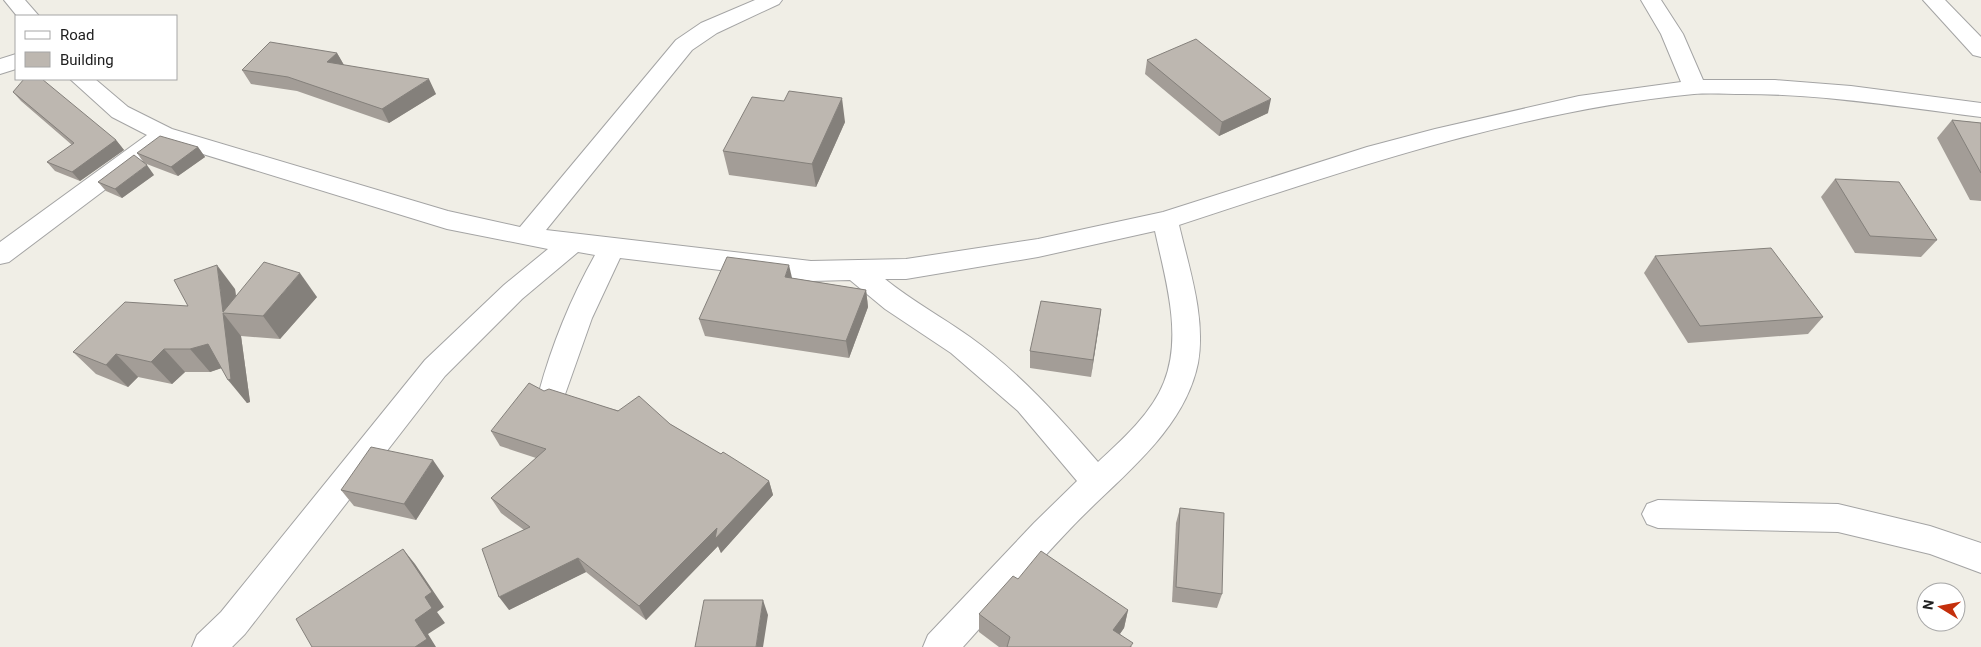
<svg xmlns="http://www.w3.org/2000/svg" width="1981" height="647" viewBox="0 0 1981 647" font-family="Roboto,sans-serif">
  <rect width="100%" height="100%" fill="#f0eee6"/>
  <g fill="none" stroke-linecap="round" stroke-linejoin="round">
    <defs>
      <g id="street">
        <polygon points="4,0 25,0 39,16 17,16"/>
        <path d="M755,0H782L779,4L717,33L692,50L546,230L811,261L906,259L1038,239L1163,212L1367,147L1435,129L1579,96L1681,82L1661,34L1641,0H1661L1683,34L1703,80H1775L1851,86L1981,103V117C1902,107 1823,94 1743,94C1727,94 1710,93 1694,94C1517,111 1347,170 1179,225C1189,268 1206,318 1198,363C1184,433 1116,480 1070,529C1033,568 998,608 963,647H923L928,635L1034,523L1077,481L1018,411L951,353L885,309L850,280L811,281L620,258L592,318L563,400L553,404L543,400L539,392C552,344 571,298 595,255L578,252L522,299L445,376L245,634L232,647H192L197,635L221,612L425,360L504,285L548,249L447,229L167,143L9,262L0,264V242L147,135L112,117L70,79H95L128,107L172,129L448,211L520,227L676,40L701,23ZM1155,231C1165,278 1183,335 1164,382C1152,413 1122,440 1098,462C1059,417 1019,372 970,337C942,317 912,301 885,279H906L1038,257Z"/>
        <polygon points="1923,0 1945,0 1981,37 1981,57 1973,55"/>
        <polygon points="16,54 16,69 0,74 0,59"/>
        <polygon points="1658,500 1838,504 1930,526 1981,543 1981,573 1930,554 1838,532 1658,528 1647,524 1642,514 1647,504"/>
      </g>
    </defs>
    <use href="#street" stroke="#a4a4a4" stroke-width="2"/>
    <use href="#street" fill="#fff" fill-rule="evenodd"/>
  </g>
  <g fill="#a39d97">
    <polygon points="337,53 344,65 436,94 389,123 297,91 251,84 242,70"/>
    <polygon points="1147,60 1268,113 1219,136 1145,74"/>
    <polygon points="13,92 116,140 124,150 80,181 55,171 47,162 72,145 21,101"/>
    <polygon points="1952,120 1981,123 1981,201 1970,200 1937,138"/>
    <polygon points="845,122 816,187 729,175 723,151"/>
    <polygon points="198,147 205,157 178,176 144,163 137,153"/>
    <polygon points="154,175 122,198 106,191 98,182"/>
    <polygon points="1835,179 1937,240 1921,257 1855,253 1821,197"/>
    <polygon points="1655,256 1823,317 1808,334 1688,343 1644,273"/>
    <polygon points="792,278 866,290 868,307 849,358 705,336 699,319"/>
    <polygon points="235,289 236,296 317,297 280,339 241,336 250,402 247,403 221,368 210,372 185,372 172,384 138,377 128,387 96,374 73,352 188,306"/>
    <polygon points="1101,309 1091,377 1030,368 1030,351"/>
    <polygon points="544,391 670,424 721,454 769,481 773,495 721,553 718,546 646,620 586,572 509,610 524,530 501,513 491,498 536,458 500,446 491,431"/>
    <polygon points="444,476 416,520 354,506 341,490"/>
    <polygon points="1180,508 1222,594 1217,608 1172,602 1176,523"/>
    <polygon points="1018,579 1128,610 1124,628 1120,634 1132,647 999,647 979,632 979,614"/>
  </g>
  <g fill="#84807b">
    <polygon points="337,53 345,67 327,62"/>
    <polygon points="429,79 436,94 389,123 382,109"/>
    <polygon points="842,98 845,122 816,187 812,164"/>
    <polygon points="1271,99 1268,113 1219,136 1222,122"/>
    <polygon points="116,140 124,150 80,181 72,172"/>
    <polygon points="198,147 205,157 178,176 171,167"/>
    <polygon points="147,165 154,175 122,198 115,189"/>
    <polygon points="217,265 235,289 238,314 223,312"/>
    <polygon points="789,265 793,282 785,277"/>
    <polygon points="300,273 317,297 280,339 263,316"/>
    <polygon points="866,290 868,307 849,358 846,341"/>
    <polygon points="1101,309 1099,326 1091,377 1093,360"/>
    <polygon points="223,313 241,336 250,402 247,403 228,380"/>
    <polygon points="208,344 228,366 210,372 190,349"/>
    <polygon points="164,349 185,372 172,384 151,362"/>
    <polygon points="116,354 138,377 128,387 106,365"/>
    <polygon points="433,460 444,476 416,520 404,504"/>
    <polygon points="769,481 773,495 721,553 718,546 646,620 639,606 717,528"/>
    <polygon points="403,549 415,564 444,607 437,612 445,623 428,634 436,647 415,647 415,620 425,597"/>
    <polygon points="578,558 586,572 509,610 499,597"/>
    <polygon points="763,600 768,615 763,647 756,647"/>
    <polygon points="1128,610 1124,628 1110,647 1113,630"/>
  </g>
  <g fill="#bdb7b0" stroke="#84807b">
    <polygon points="1196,39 1271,99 1222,122 1147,60"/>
    <polygon points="270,42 337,53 327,62 429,79 382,109 288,77 242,70"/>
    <polygon points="24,79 42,79 116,140 72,172 47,162 74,143 13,92"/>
    <polygon points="789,91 842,98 812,164 723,151 752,97 784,101"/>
    <polygon points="1952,120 1981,123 1981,173"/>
    <polygon points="160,136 198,147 171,167 137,153"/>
    <polygon points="134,155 147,165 115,189 98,182"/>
    <polygon points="1835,179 1899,182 1937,240 1870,236"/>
    <polygon points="1771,248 1823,317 1700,326 1655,256"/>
    <polygon points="727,257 789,265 785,277 866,290 846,341 699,319"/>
    <polygon points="264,262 300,273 263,316 223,313 231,379 228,380 208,344 190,349 164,349 151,362 116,354 106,365 73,352 125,302 188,306 174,280 217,265 223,312"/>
    <polygon points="1041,301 1101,309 1093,360 1030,351"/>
    <polygon points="529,383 544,391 549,389 618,411 639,396 670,424 721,454 723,452 769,481 715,539 717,528 639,606 578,558 499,597 482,549 530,527 491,498 546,449 491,431"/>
    <polygon points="371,447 433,460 404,504 341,490"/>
    <polygon points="1180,508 1224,513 1222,594 1176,587"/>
    <polygon points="403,549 432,592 425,597 432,608 415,620 427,639 415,647 312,647 296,619"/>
    <polygon points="1041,551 1128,610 1113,630 1133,643 1130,647 1007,647 1010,637 979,614 1013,576 1018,579"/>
    <polygon points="704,600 763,600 756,647 695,647"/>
  </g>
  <rect x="15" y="15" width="162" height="65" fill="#ffffff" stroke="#a6a6a6"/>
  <rect x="25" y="31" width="25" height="8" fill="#ffffff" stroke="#a6a6a6"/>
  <text x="60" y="40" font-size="15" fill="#202020">Road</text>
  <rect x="25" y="52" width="25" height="15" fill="#bdb7b0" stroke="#a6a6a6"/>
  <text x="60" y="65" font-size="15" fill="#202020">Building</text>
  <g transform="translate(1941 607) rotate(280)"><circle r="24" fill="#ffffff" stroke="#a6a6a6"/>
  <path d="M0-4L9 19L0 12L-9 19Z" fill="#c42f0c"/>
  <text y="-8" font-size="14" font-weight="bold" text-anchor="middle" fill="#202020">N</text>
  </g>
</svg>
